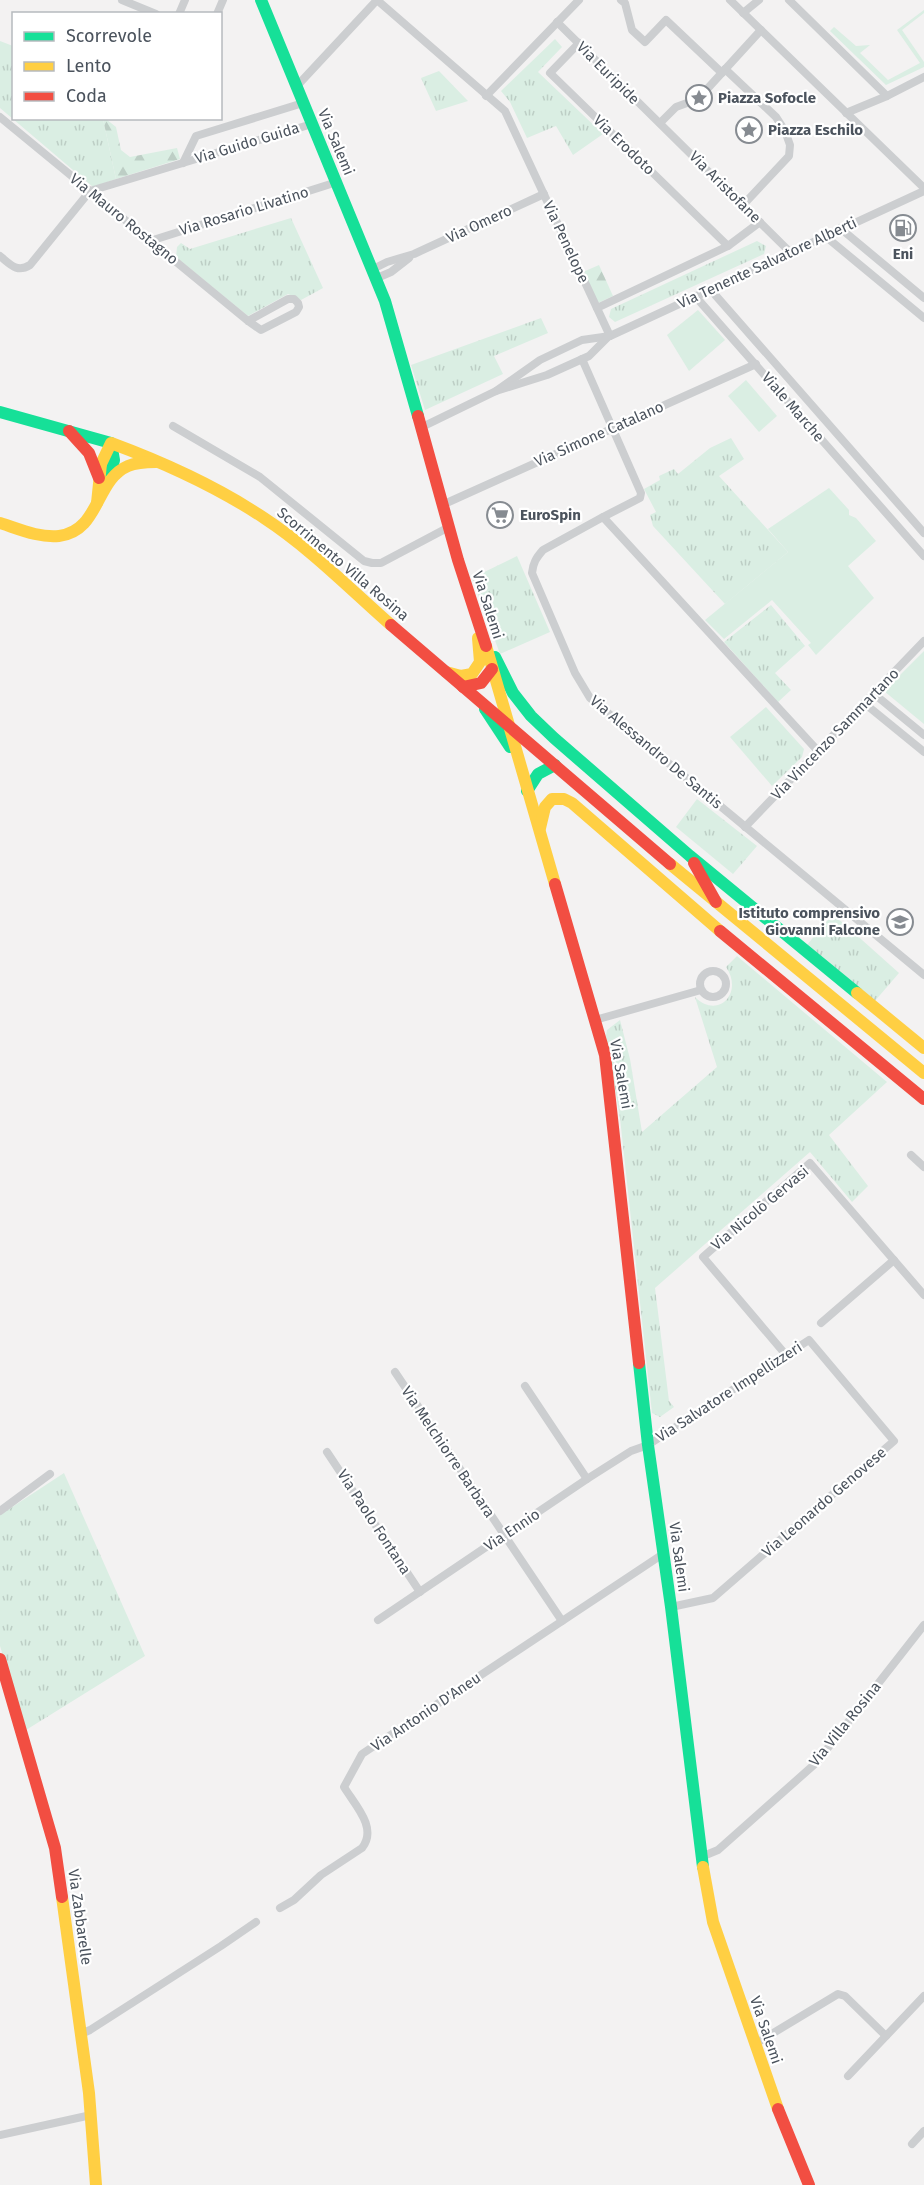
<svg xmlns="http://www.w3.org/2000/svg" width="924" height="2185" viewBox="0 0 924 2185" font-family="'Fira Sans',sans-serif">
  <defs>
    <pattern id="grass-tufts" width="24" height="20" patternUnits="userSpaceOnUse" patternTransform="scale(1.5)"><rect width="24" height="20" fill="#daeee3"/><path d="M3 7l-1-3M5 7V3M7 7l1-3M15 17l-1-3M17 17v-4M19 17l1-3" fill="none" stroke="#bdcec5"/></pattern>
    <pattern id="forest-firs" width="22" height="20" patternUnits="userSpaceOnUse" patternTransform="scale(1.5)"><rect width="22" height="20" fill="#daeee3"/><path d="M5 1l3.5 6h-7zM16 11l3.5 6h-7z" fill="#bdcec5"/></pattern>
  </defs>
  <rect width="100%" height="100%" fill="#f3f2f2"/>
  <g fill="url(#grass-tufts)">
    <polygon points="555,39 562,47 538,72 603,134 573,155 556,126 527,138 510,102 501,91"/>
    <polygon points="0,41 13,46 14,118 103,119 116,179 93,187 0,108"/>
    <polygon points="439,71 468,101 436,111 421,78"/>
    <polygon points="291,218 323,288 301,300 288,294 248,316 176,257 177,247 181,243 190,249"/>
    <polygon points="757,241 766,246 764,254 615,322 609,317 611,309"/>
    <polygon points="541,318 548,333 494,356 503,374 425,410 411,365"/>
    <polygon points="731,438 744,459 719,476 788,552 725,604 653,526 650,515 656,512 644,489 660,480 659,476 674,469 678,474 710,448"/>
    <polygon points="517,556 550,632 500,654 472,578"/>
    <polygon points="771,605 805,646 775,673 791,690 778,702 724,642"/>
    <polygon points="766,707 804,749 802,757 772,786 730,737"/>
    <polygon points="697,799 757,846 733,874 676,827"/>
    <polygon points="833,914 899,973 874,1002 806,946"/>
    <path d="M737,956L887,1082L829,1135L868,1186L852,1202L810,1152L655,1288L669,1401L674,1407L660,1417L652,1413L620,1118L606,1036L607,1030L620,1020L630,1059L642,1132L717,1067L695,997C718,1020 744,993 726,967Z"/>
    <polygon points="64,1473 145,1656 26,1730 0,1646 0,1515"/>
  </g>
  <g fill="url(#forest-firs)">
    <polygon points="103,119 106,119 116,127 121,150 130,157 177,148 180,159 116,179"/>
    <polygon points="599,265 613,296 598,303 583,272"/>
  </g>
  <g fill="#daeee3">
    <polygon points="924,10 924,13 902,30 924,62 924,67 886,85 830,31 834,27 856,46 870,45 860,53 888,80 920,63 897,30"/>
    <polygon points="698,310 725,340 689,371 667,335"/>
    <polygon points="746,380 777,416 759,432 728,396"/>
    <polygon points="829,488 849,510 849,515 856,518 876,541 848,566 874,598 816,655 808,645 811,643 772,600 724,639 705,620 788,552 768,529"/>
    <polygon points="924,651 924,724 884,691"/>
  </g>
  <g fill="none" stroke-linecap="round" stroke-linejoin="round">
    <g stroke="#ccced0" stroke-width="8">
      <polyline points="122,0 156,14"/>
      <polyline points="377,0 505,111 610,336"/>
      <polyline points="621,0 625,3 632,30 645,42 666,20 722,73"/>
      <polyline points="730,0 924,188"/>
      <polyline points="789,0 887,96"/>
      <polyline points="743,13 759,0"/>
      <polyline points="179,14 185,0"/>
      <polyline points="217,14 223,0"/>
      <polyline points="557,22 790,252"/>
      <polyline points="579,43 550,73 728,246"/>
      <polyline points="725,69 776,117 785,131 790,145 789,156 743,205"/>
      <polyline points="296,87 377,0"/>
      <polyline points="486,96 579,0"/>
      <polyline points="846,113 887,96 924,77"/>
      <polyline points="0,117 248,321 261,330 296,312 299,307 298,303 294,299 288,299 248,321"/>
      <polyline points="660,123 676,107 698,99 761,30"/>
      <polyline points="183,163 196,136 303,103"/>
      <polyline points="840,228 924,298"/>
      <polyline points="825,236 924,318"/>
      <polyline points="150,241 337,182"/>
      <path d="M0,256C11,265 17,273 30,265L90,191L312,124"/>
      <polyline points="373,269 387,262 414,254 544,194"/>
      <polyline points="377,278 391,272 409,258"/>
      <polyline points="710,289 924,533"/>
      <polyline points="695,296 924,556"/>
      <polyline points="597,308 728,246 760,222"/>
      <polyline points="582,359 641,493 640,498 603,517"/>
      <polyline points="496,391 540,360 582,340 610,336 924,191"/>
      <polyline points="173,426 260,477 364,561 372,563 381,563 449,527"/>
      <polyline points="420,428 496,391 547,375 589,356 609,336"/>
      <polyline points="442,505 756,364"/>
      <polyline points="873,693 924,735"/>
      <polyline points="864,703 924,752"/>
      <path d="M818,751L603,517L543,550C536,558 533,563 532,573L575,673L590,698L924,975"/>
      <polyline points="745,827 924,641"/>
      <circle cx="713" cy="984" r="13"/>
      <polyline points="595,1020 701,990"/>
      <polyline points="911,1155 924,1167"/>
      <polyline points="821,1323 894,1260"/>
      <polyline points="786,1355 703,1257 810,1163 924,1295"/>
      <polyline points="395,1372 562,1621"/>
      <polyline points="525,1386 587,1479"/>
      <polyline points="327,1452 420,1592"/>
      <polyline points="0,1511 50,1474"/>
      <polyline points="378,1620 587,1479 631,1451 648,1445 809,1340 894,1441 713,1598 671,1607"/>
      <polyline points="701,1857 718,1850 816,1763 924,1625"/>
      <path d="M280,1908L294,1900L321,1875L362,1848C378,1828 355,1805 344,1787L362,1754L663,1554"/>
      <polyline points="81,2034 90,2030 221,1946 256,1922"/>
      <polyline points="755,2044 838,1994 845,1996 886,2036"/>
      <polyline points="848,2076 924,1996"/>
      <polyline points="0,2135 91,2115"/>
      <polyline points="912,2144 924,2131"/>
    </g>
    <g stroke="#16e098" stroke-width="12">
      <polyline points="261,0 385,301 418,416"/>
      <polyline points="0,412 111,443 114,460 109,480"/>
      <polyline points="495,657 513,693 531,716 554,738 690,856 857,993"/>
      <polyline points="485,709 510,747"/>
      <polyline points="527,791 538,774 555,765"/>
      <polyline points="639,1363 648,1445 671,1607 703,1867"/>
    </g>
    <g stroke="#ffcf43" stroke-width="12">
      <path d="M97,503L101,464L111,443C165,463 216,486 264,518C310,548 350,589 391,625"/>
      <path d="M0,523C19,529 39,538 59,536C100,531 95,480 128,466C137,462 147,462 156,462"/>
      <polyline points="486,646 555,884"/>
      <polyline points="446,672 461,676 472,674 480,662 478,638"/>
      <polyline points="540,828 545,807 552,799 564,799 572,803 720,931"/>
      <polyline points="670,864 924,1073"/>
      <polyline points="857,993 924,1048"/>
      <polyline points="703,1867 713,1922 778,2109"/>
      <polyline points="62,1897 89,2093 96,2185"/>
    </g>
    <g stroke="#f24e42" stroke-width="12">
      <polyline points="418,416 458,560 486,646"/>
      <polyline points="69,431 89,453 99,478"/>
      <polyline points="391,625 670,864"/>
      <polyline points="463,687 481,683 492,669"/>
      <polyline points="694,863 716,902"/>
      <polyline points="555,884 605,1055 639,1363"/>
      <polyline points="720,931 924,1099"/>
      <polyline points="0,1659 55,1848 62,1897"/>
      <polyline points="778,2109 809,2185"/>
    </g>
  </g>
  <defs>
    <symbol id="sight-ring" viewBox="-11 -11 22 22"><circle r="9.5" fill="#fff" stroke="#868b91" stroke-width="1.5"/><path d="M0-6L1.8-2.2L6-1.7L2.9 1.2L3.7 5.4L0 3.3L-3.7 5.4L-2.9 1.2L-6-1.7L-1.8-2.2Z" fill="#868b91"/></symbol>
    <symbol id="fuel-ring" viewBox="-11 -11 22 22"><circle r="9.5" fill="#fff" stroke="#868b91" stroke-width="1.5"/><path d="M-5.5-6h7V0h2V4h1.3V-2.5L3-4.5l.8-.8L6-3V5H2.5V1h-1V6h-7ZM-4.2-4.7v3.2H.2V-4.7Z" fill="#868b91"/></symbol>
    <symbol id="supermarket-ring" viewBox="-11 -11 22 22"><circle r="9.5" fill="#fff" stroke="#868b91" stroke-width="1.5"/><path d="M-6-5.5h2.5l.6 2H6L4.5 2H-2.5L-4.4-4H-6ZM-1.5 3.2a1.3 1.3 0 1 0 .1 0ZM3 3.2a1.3 1.3 0 1 0 .1 0Z" fill="#868b91"/></symbol>
    <symbol id="school-ring" viewBox="-11 -11 22 22"><circle r="9.5" fill="#fff" stroke="#868b91" stroke-width="1.5"/><path d="M0-5L7-2L0 1L-7-2ZM-4 1L0 2.5L4 1V4Q0 6-4 4Z" fill="#868b91"/></symbol>
  </defs>
  <g fill-rule="evenodd">
    <use href="#sight-ring" x="684" y="83" width="30" height="30"/>
    <use href="#sight-ring" x="734" y="115" width="30" height="30"/>
    <use href="#fuel-ring" x="888" y="213" width="30" height="30"/>
    <use href="#supermarket-ring" x="485" y="500" width="30" height="30"/>
    <use href="#school-ring" x="885" y="907" width="30" height="30"/>
  </g>
  <g text-anchor="middle" stroke-width="4.5" stroke-linejoin="round" paint-order="stroke">
    <g font-size="15" fill="#4b535d" stroke="#fff">
      <text transform="translate(608 73) rotate(45)" y="5">Via Euripide</text>
      <text transform="translate(336 142) rotate(67)" y="5">Via Salemi</text>
      <text transform="translate(247 143) rotate(-17)" y="5">Via Guido Guida</text>
      <text transform="translate(624 145) rotate(44)" y="5">Via Erodoto</text>
      <text transform="translate(725 187) rotate(45)" y="5">Via Aristofane</text>
      <text transform="translate(244 211) rotate(-17)" y="5">Via Rosario Livatino</text>
      <text transform="translate(124 219) rotate(39)" y="5">Via Mauro Rostagno</text>
      <text transform="translate(479 224) rotate(-25)" y="5">Via Omero</text>
      <text transform="translate(566 242) rotate(65)" y="5">Via Penelope</text>
      <text transform="translate(767 263) rotate(-25)" y="5">Via Tenente Salvatore Alberti</text>
      <text transform="translate(793 407) rotate(49)" y="5">Viale Marche</text>
      <text transform="translate(599 434) rotate(-24)" y="5">Via Simone Catalano</text>
      <text transform="translate(343 564) rotate(40)" y="5">Scorrimento Villa Rosina</text>
      <text transform="translate(488 605) rotate(72)" y="5">Via Salemi</text>
      <text transform="translate(835 734) rotate(-46)" y="5">Via Vincenzo Sammartano</text>
      <text transform="translate(656 752) rotate(40)" y="5">Via Alessandro De Santis</text>
      <text transform="translate(621 1074) rotate(80)" y="5">Via Salemi</text>
      <text transform="translate(760 1208) rotate(-40)" y="5">Via Nicolò Gervasi</text>
      <text transform="translate(729 1392) rotate(-33)" y="5">Via Salvatore Impellizzeri</text>
      <text transform="translate(448 1452) rotate(56)" y="5">Via Melchiorre Barbara</text>
      <text transform="translate(824 1502) rotate(-41)" y="5">Via Leonardo Genovese</text>
      <text transform="translate(374 1522) rotate(57)" y="5">Via Paolo Fontana</text>
      <text transform="translate(512 1530) rotate(-34)" y="5">Via Ennio</text>
      <text transform="translate(679 1557) rotate(82)" y="5">Via Salemi</text>
      <text transform="translate(426 1712) rotate(-34)" y="5">Via Antonio D'Aneu</text>
      <text transform="translate(845 1724) rotate(-51)" y="5">Via Villa Rosina</text>
      <text transform="translate(80 1917) rotate(82)" y="5">Via Zabbarelle</text>
      <text transform="translate(766 2030) rotate(71)" y="5">Via Salemi</text>
    </g>
    <g font-size="15" font-weight="bold" fill="#4b535d" stroke="#fff" text-anchor="start">
      <text x="718" y="103">Piazza Sofocle</text>
      <text x="768" y="135">Piazza Eschilo</text>
      <text x="903" y="259" text-anchor="middle">Eni</text>
      <text x="520" y="520">EuroSpin</text>
      <text x="880" y="918" text-anchor="end">Istituto comprensivo<tspan x="880" dy="17">Giovanni Falcone</tspan></text>
    </g>
  </g>
  <rect x="12" y="12" width="210" height="108" fill="#ffffff" stroke="#b7babe" stroke-width="1.5"/>
  <rect x="24" y="32" width="30" height="9" fill="#16e098" stroke="#b7babe" stroke-width="1.5"/>
  <text x="66" y="42" font-size="18" fill="#4b535d">Scorrevole</text>
  <rect x="24" y="62" width="30" height="9" fill="#ffcf43" stroke="#b7babe" stroke-width="1.5"/>
  <text x="66" y="72" font-size="18" fill="#4b535d">Lento</text>
  <rect x="24" y="92" width="30" height="9" fill="#f24e42" stroke="#b7babe" stroke-width="1.5"/>
  <text x="66" y="102" font-size="18" fill="#4b535d">Coda</text>
</svg>
